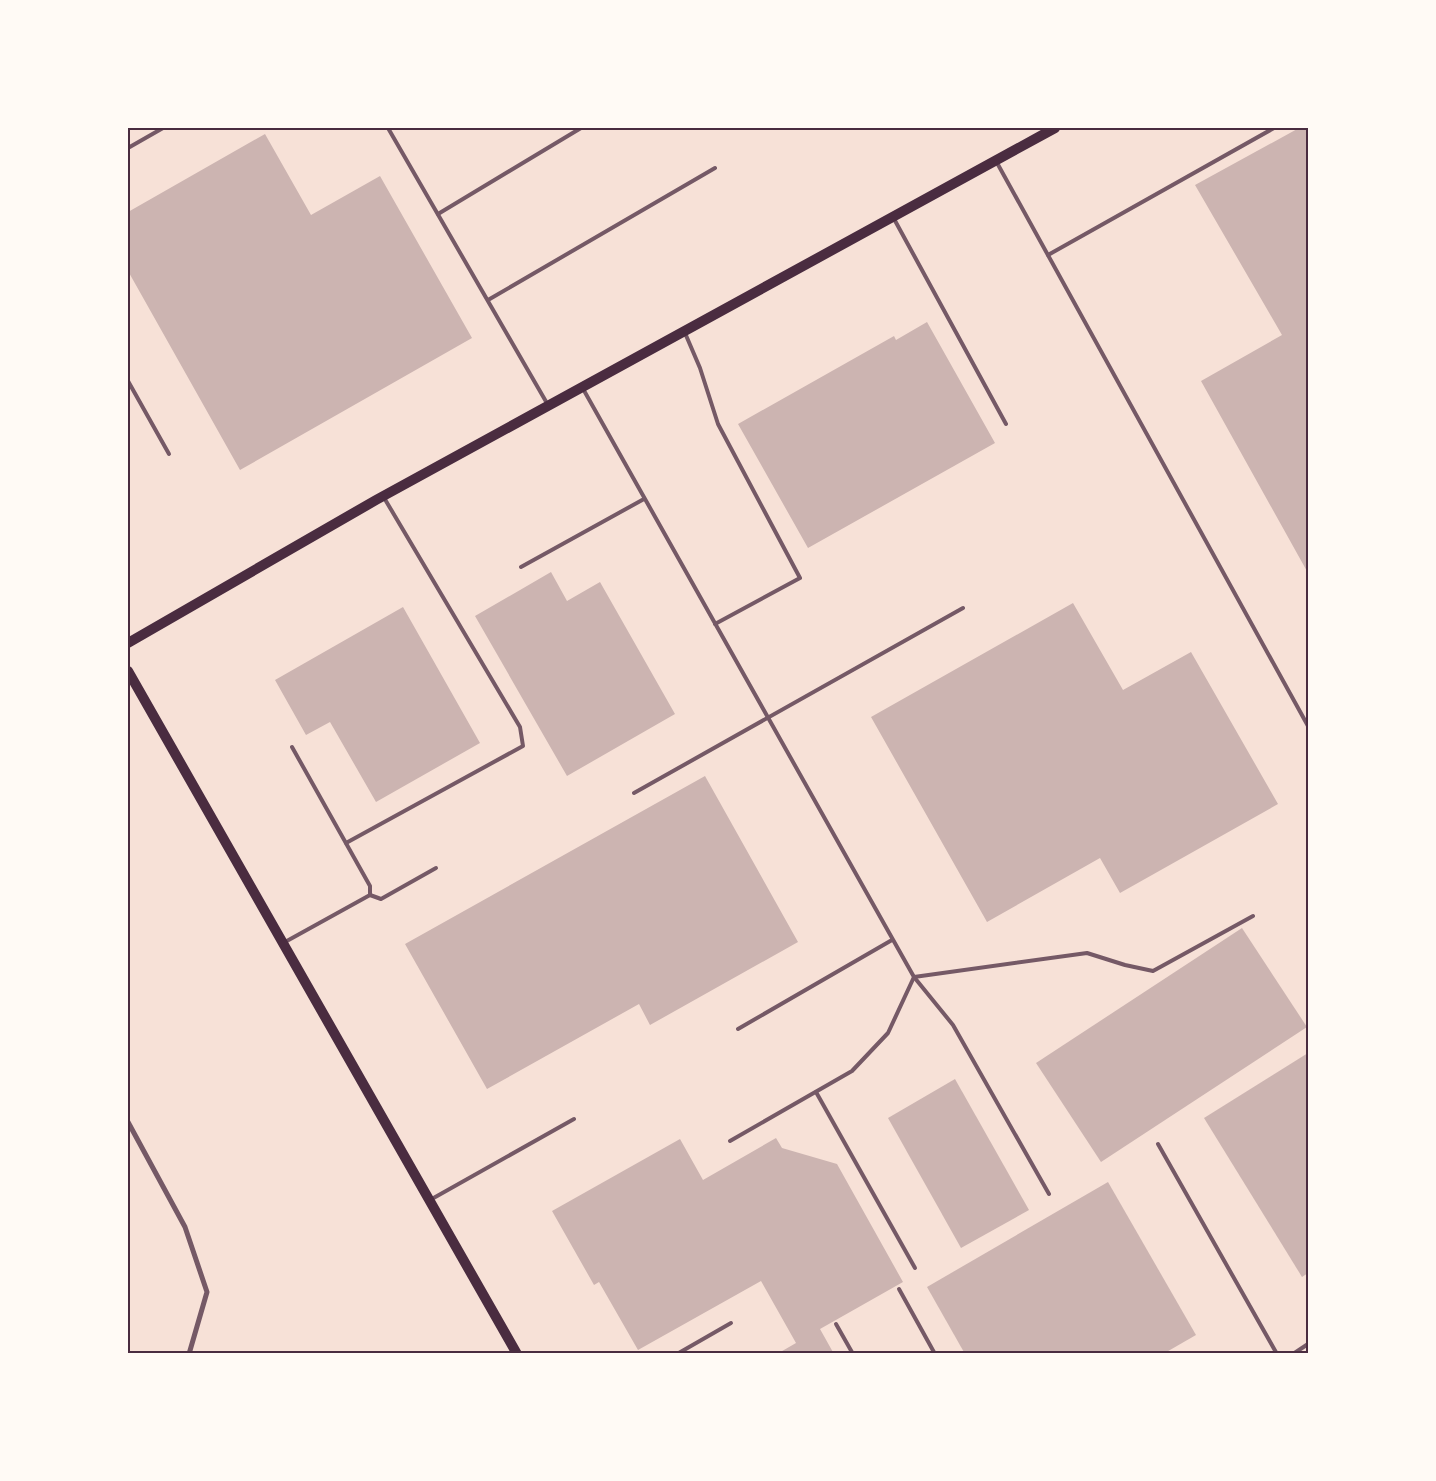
<svg xmlns="http://www.w3.org/2000/svg" width="1436" height="1481" viewBox="0 0 1436 1481" font-family="Ubuntu,sans-serif">
  <rect width="100%" height="100%" fill="#f7e1d7"/>
  <g fill="#ccb4b1">
    <polygon points="1299,128 1308,128 1308,573 1201,381 1282,335 1195,185"/>
    <polygon points="265,134 311,215 380,176 472,338 240,470 128,271 128,212"/>
    <polygon points="927,322 995,443 808,548 738,424 894,336 896,340"/>
    <polygon points="551,572 567,601 600,582 675,714 567,776 475,616"/>
    <polygon points="1073,603 1123,690 1191,652 1278,804 1120,893 1100,858 987,922 871,717"/>
    <polygon points="403,607 480,743 376,802 330,722 306,735 275,680"/>
    <polygon points="705,776 798,942 650,1025 639,1004 487,1089 405,944"/>
    <polygon points="1242,928 1307,1027 1101,1162 1036,1063"/>
    <polygon points="1308,1053 1308,1273 1302,1277 1204,1118"/>
    <polygon points="955,1079 1029,1210 961,1248 888,1118"/>
    <polygon points="776,1138 782,1148 837,1164 903,1282 820,1329 834,1354 777,1354 796,1343 761,1281 638,1350 599,1282 594,1285 552,1211 680,1139 703,1180"/>
    <polygon points="1108,1182 1196,1335 1163,1354 965,1354 927,1287"/>
  </g>
  <g fill="none" stroke-linecap="round" stroke-linejoin="round">
    <g stroke="#755966" stroke-width="4">
      <polyline points="388,128 548,405"/>
      <polyline points="128,148 163,128"/>
      <polyline points="996,161 1308,726"/>
      <polyline points="438,214 581,128"/>
      <polyline points="893,217 1006,424"/>
      <polyline points="1048,255 1274,128"/>
      <polyline points="488,300 715,168"/>
      <polyline points="685,333 700,368 718,424 800,578 715,624"/>
      <polyline points="128,381 169,454"/>
      <polyline points="582,387 914,977 953,1025 1049,1194"/>
      <polyline points="521,567 644,499"/>
      <polyline points="634,793 963,608"/>
      <polyline points="346,843 523,746 520,727 383,496"/>
      <polyline points="370,895 381,899 436,868"/>
      <polyline points="285,942 370,895 370,886 292,747"/>
      <polyline points="914,977 1087,953 1125,965 1153,971 1253,916"/>
      <polyline points="738,1029 892,940"/>
      <polyline points="816,1092 915,1268"/>
      <polyline points="730,1141 852,1071 888,1033 914,977"/>
      <polyline points="1158,1144 1277,1354"/>
      <polyline points="430,1200 574,1119"/>
      <polyline points="899,1289 935,1354"/>
      <polyline points="836,1324 853,1354"/>
      <polyline points="677,1354 731,1323"/>
      <polyline points="1293,1354 1308,1344"/>
    </g>
    <polyline stroke="#755966" stroke-width="5" points="128,1122 185,1227 207,1292 189,1354"/>
    <g stroke="#4a2c40" stroke-width="10">
      <polyline points="128,643 376,500 1055,128"/>
      <polyline points="128,671 517,1354"/>
    </g>
  </g>
  <rect width="1436" height="1481" fill="none" stroke="#fffaf5" stroke-width="258"/>
  <rect x="129" y="129" width="1178" height="1223" fill="none" stroke="#4a2c40" stroke-width="2"/>
</svg>
